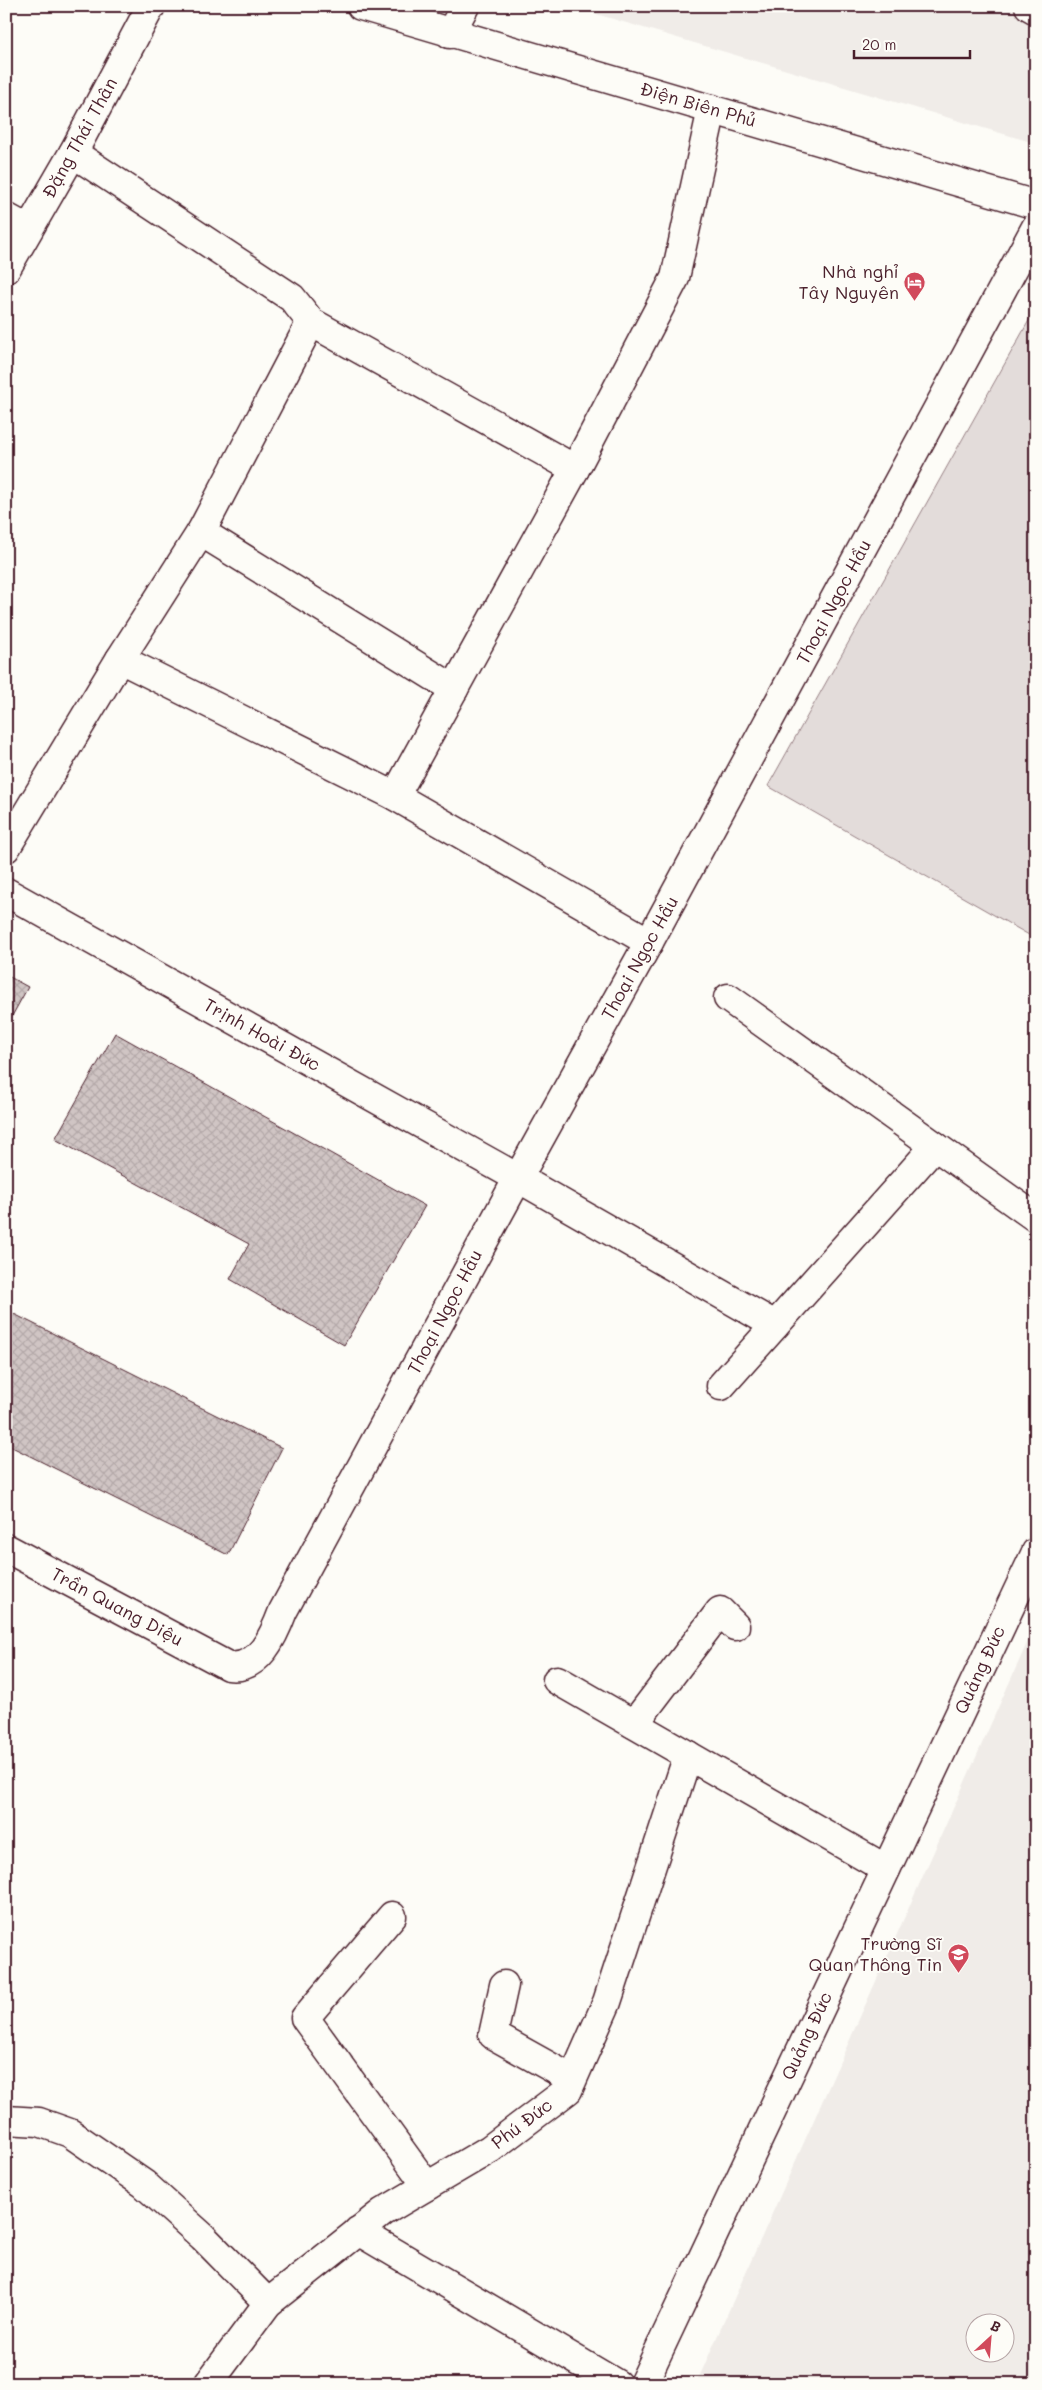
<svg xmlns="http://www.w3.org/2000/svg" width="1042" height="2390" viewBox="0 0 1042 2390" font-family="Mali,sans-serif">
  <defs>
    <pattern id="building-cross-hatch" width="8" height="8" patternUnits="userSpaceOnUse" patternTransform="scale(1.25)"><rect width="8" height="8" fill="#d0c5c4"/><path d="M0 0l8 8M0 8l8-8" fill="none" stroke="#b4a9a9"/></pattern>
  </defs>
  <rect width="100%" height="100%" fill="#fdfcf7"/>
  <filter id="ink" filterUnits="userSpaceOnUse"><feTurbulence type="fractalNoise" baseFrequency=".02" numOctaves="2"/><feDisplacementMap in="SourceGraphic" scale="10" xChannelSelector="R" yChannelSelector="G"/><feConvolveMatrix kernelMatrix="1 2 1 2 8 2 1 2 1" color-interpolation-filters="sRGB"/></filter>
  <g filter="url(#ink)">
    <g fill="#f0ece8" fill-rule="evenodd">
      <polygon points="569,6 1036,6 1036,134 1031,142"/>
      <path d="M1036,1623V2384H696ZM974,2322H1004V2352H974Z"/>
    </g>
    <polygon fill="#e3dcda" stroke="#967e82" points="1036,308 1036,939 768,786"/>
    <g fill="url(#building-cross-hatch)" stroke="#4a1f2b">
      <polygon points="6,975 28,987 6,1027"/>
      <polygon points="115,1033 425,1206 344,1345 230,1279 249,1244 55,1139"/>
      <polygon points="6,1310 282,1448 228,1555 6,1444"/>
    </g>
    <g fill="none" stroke-linecap="round" stroke-linejoin="round">
      <defs>
        <g id="minor">
          <polyline points="361,6 1036,205"/>
          <polyline points="1029,6 1036,10"/>
          <polyline points="450,34 465,6"/>
          <polyline points="73,153 292,298 311,322 575,469"/>
          <polyline points="6,217 28,229"/>
          <polyline points="6,269 73,153 151,6"/>
          <polyline points="201,532 454,689"/>
          <polyline points="120,659 395,796 649,942"/>
          <polyline points="395,796 575,469 675,278 712,109"/>
          <polyline points="6,848 120,659 201,532 311,322"/>
          <polyline points="6,892 518,1178 775,1325"/>
          <polyline points="728,998 1036,1218"/>
          <polyline points="721,1386 935,1146"/>
          <path d="M6,1548L228,1666C259,1671 274,1635 283,1611L518,1178L649,942L1036,227"/>
          <polyline points="557,1680 886,1869"/>
          <polyline points="634,1724 720,1611 735,1626"/>
          <polyline points="392,1916 305,2018 427,2186"/>
          <polyline points="504,1985 493,2035 572,2079"/>
          <polyline points="6,2120 39,2122 70,2133 144,2184 203,2237 268,2303"/>
          <polyline points="358,2231 617,2384"/>
          <polyline points="208,2384 268,2303 383,2212 490,2149 568,2090 607,2002 688,1755"/>
          <polyline points="643,2384 1036,1552"/>
        </g>
      </defs>
      <use href="#minor" stroke="#4a1f2b" stroke-width="31"/>
      <use href="#minor" stroke="#fdfcf7" stroke-width="28"/>
    </g>
  </g>
  <defs>
    <symbol id="hotel-pin" viewBox="-11 -11 22 30"><path d="M0 17L-7.5 6A9.5 9.5 0 1 1 7.5 6Z" fill="#d1495b" stroke="#fdfcf7"/><path d="M-6-4.5h1.5V1H6V5H4.5V3h-9V5H-6ZM-4 0a1.8 1.8 0 1 1 3.6 0ZM.5 0V-2.5h3Q6-2.5 6 0Z" fill="#fff"/></symbol>
    <symbol id="university-pin" viewBox="-11 -11 22 30"><path d="M0 17L-7.5 6A9.5 9.5 0 1 1 7.5 6Z" fill="#d1495b" stroke="#fdfcf7"/><path d="M0-5L7-2L0 1L-7-2ZM-4 1L0 2.5L4 1V4Q0 6-4 4Z" fill="#fff"/></symbol>
  </defs>
  <g fill-rule="evenodd">
    <use href="#hotel-pin" x="902" y="270" width="25" height="34"/>
    <use href="#university-pin" x="946" y="1942" width="25" height="34"/>
  </g>
  <g text-anchor="middle" stroke-width="4" stroke-linejoin="round" paint-order="stroke">
    <g font-size="18" fill="#4a1f2b" stroke="#fdfcf7">
      <text transform="translate(698 105) rotate(16)" y="6">Điện Biên Phủ</text>
      <text transform="translate(80 138) rotate(-61)" y="6">Đặng Thái Thân</text>
      <text transform="translate(834 602) rotate(-62)" y="6">Thoại Ngọc Hầu</text>
      <text transform="translate(640 958) rotate(-61)" y="6">Thoại Ngọc Hầu</text>
      <text transform="translate(262 1035) rotate(29)" y="6">Trịnh Hoài Đức</text>
      <text transform="translate(445 1312) rotate(-62)" y="6">Thoại Ngọc Hầu</text>
      <text transform="translate(117 1607) rotate(28)" y="6">Trần Quang Diệu</text>
      <text transform="translate(980 1670) rotate(-65)" y="6">Quảng Đức</text>
      <text transform="translate(807 2036) rotate(-65)" y="6">Quảng Đức</text>
      <text transform="translate(522 2124) rotate(-37)" y="6">Phú Đức</text>
    </g>
    <g font-size="18" fill="#4a1f2b" stroke="#fdfcf7" text-anchor="end">
      <text x="899" y="278">Nhà nghỉ<tspan x="899" dy="21">Tây Nguyên</tspan></text>
      <text x="942" y="1950">Trường Sĩ<tspan x="942" dy="21">Quan Thông Tin</tspan></text>
    </g>
  </g>
  <rect width="1042" height="2390" fill="none" stroke="#fdfcf7" stroke-width="25"/>
  <rect x="12" y="12" width="1017" height="2365" fill="none" stroke="#4a1f2b" stroke-width="2" filter="url(#ink)"/>
  <g transform="translate(990 2338) rotate(26)"><circle r="24" fill="#fdfcf7" stroke="#b5a4a5"/>
  <path d="M0-4L9 19L0 12L-9 19Z" fill="#d1495b"/>
  <text y="-8" font-size="14" font-weight="bold" text-anchor="middle" fill="#4a1f2b">B</text>
  </g>
  <path d="M854 50v8h116v-8" fill="none" stroke="#4a1f2b" stroke-width="2.5"/>
  <text x="862" y="50" font-size="15" fill="#4a1f2b" stroke="#fdfcf7" stroke-width="4" paint-order="stroke">20 m</text>
</svg>
